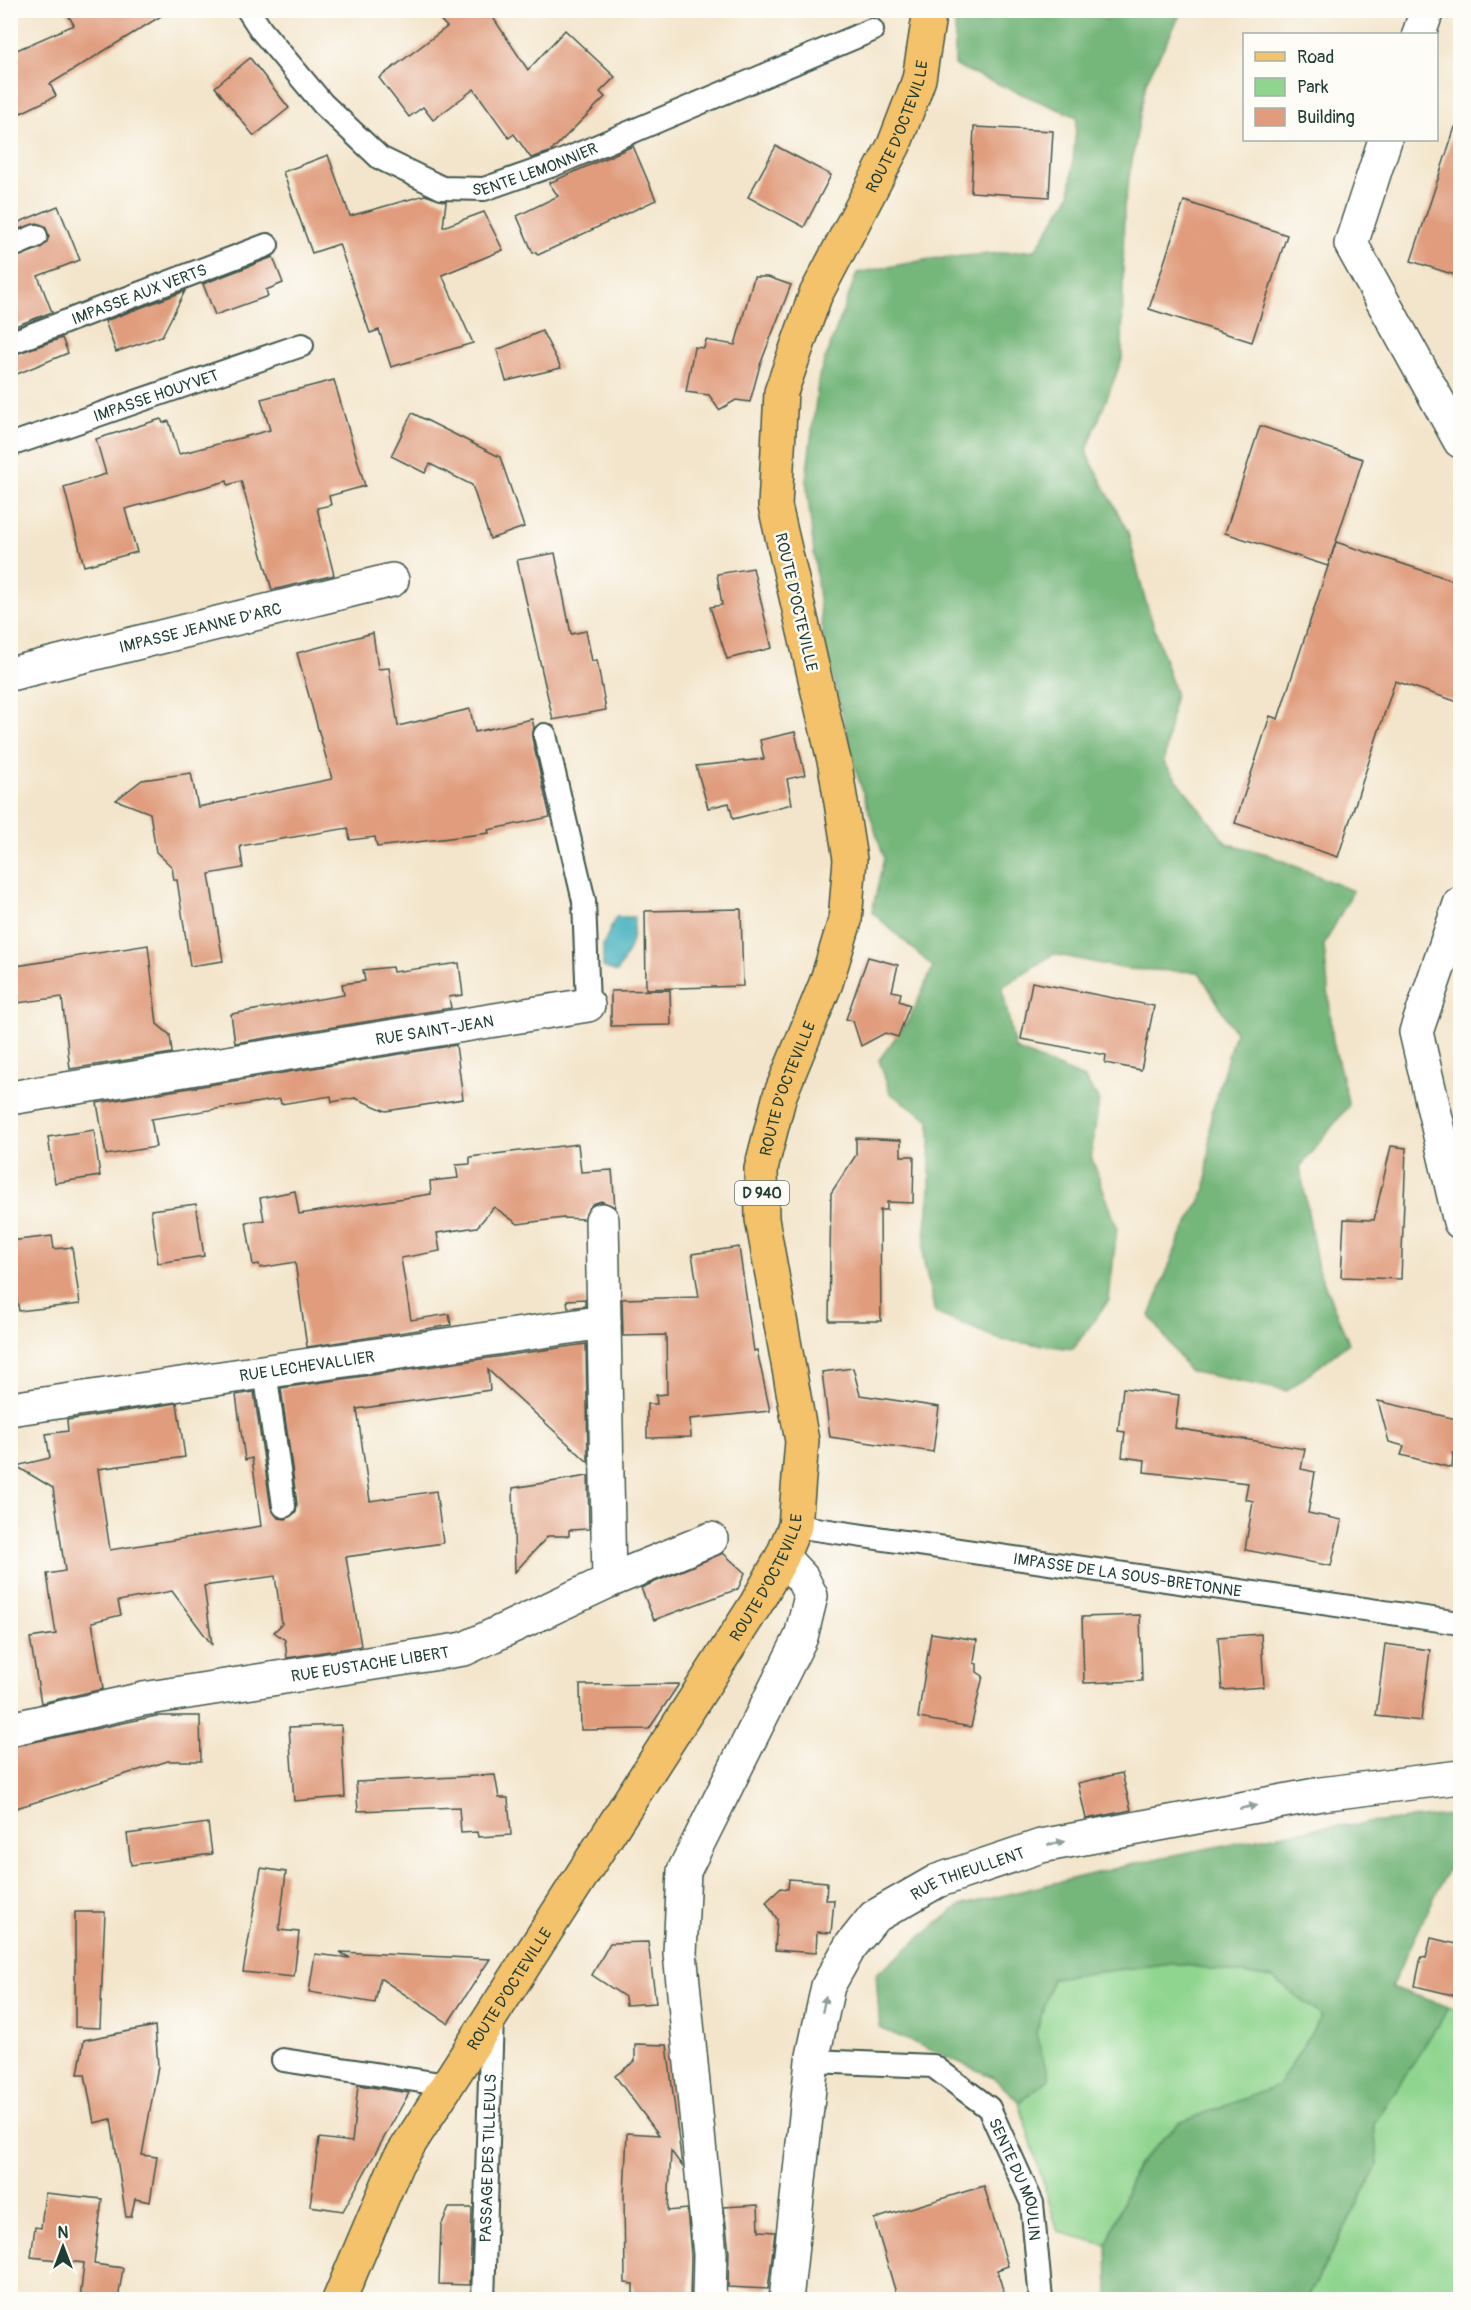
<svg xmlns="http://www.w3.org/2000/svg" width="1471" height="2310" viewBox="0 0 1471 2310" font-family="Pangolin,sans-serif">
  <rect width="100%" height="100%" fill="#fdfcf7"/>
  <filter id="ink" filterUnits="userSpaceOnUse"><feTurbulence type="fractalNoise" baseFrequency=".0167" numOctaves="2"/><feDisplacementMap in="SourceGraphic" scale="12" xChannelSelector="R" yChannelSelector="G"/><feConvolveMatrix kernelMatrix="1 2 1 2 8 2 1 2 1" color-interpolation-filters="sRGB"/></filter>
  <filter id="wash" filterUnits="userSpaceOnUse"><feTurbulence type="fractalNoise" baseFrequency=".008" numOctaves="4" result="noise"/><feDisplacementMap in="SourceGraphic" scale="24" xChannelSelector="R" yChannelSelector="G"/><feGaussianBlur stdDeviation="1.35" result="paint"/><feColorMatrix in="noise" values="0 0 0 0 0 0 0 0 0 0 0 0 0 0 0 0 0 1.4 0 .05"/><feComposite in="paint" operator="in"/></filter>
  <g filter="url(#wash)">
    <rect width="100%" height="100%" fill="#f3e5cb"/>
    <g fill="#90d58f" stroke="#588962" stroke-width="1.5">
      <polygon points="1172,1963 1273,1978 1323,2015 1278,2086 1180,2123 1136,2166 1107,2245 1058,2232 1019,2102 1049,2079 1036,2034 1052,1978"/>
      <polygon points="1449,2007 1460,2011 1460,2299 1307,2300 1378,2165 1374,2124"/>
    </g>
    <g fill="#74b67a" stroke="#4a7a57" stroke-width="1.5">
      <polygon points="955,11 1089,11 1106,20 1112,11 1182,11 1146,82 1124,206 1122,359 1086,452 1128,532 1144,596 1175,692 1164,763 1226,843 1267,854 1353,891 1324,945 1333,1042 1349,1105 1300,1167 1318,1269 1349,1343 1287,1391 1189,1371 1150,1316 1179,1240 1206,1189 1211,1116 1235,1032 1199,972 1126,969 1053,954 1002,987 1015,1049 1084,1078 1099,1100 1091,1156 1117,1227 1109,1300 1073,1349 1001,1340 935,1313 923,1258 930,1189 930,1120 890,1093 879,1060 910,1018 933,967 872,912 884,858 857,774 823,636 806,479 819,376 857,273 930,259 1035,250 1070,195 1077,117 955,66"/>
      <polygon points="1460,1814 1460,1844 1391,1987 1449,2007 1374,2124 1378,2165 1307,2299 1108,2299 1107,2245 1136,2167 1179,2123 1278,2086 1322,2016 1273,1978 1172,1963 1052,1978 1036,2034 1049,2079 1019,2102 993,2077 880,2028 876,1974 959,1906 1163,1857 1316,1828"/>
    </g>
    <path fill="#42b1bd" stroke="#307778" stroke-width="1.5" d="M616,917H634C634,943 629,951 617,972L603,967V945Z"/>
    <g id="blocks">
      <g fill="#e09c7d">
        <polygon points="65,10 171,10 50,84 56,96 21,113 10,91 10,53 74,25"/>
        <polygon points="431,10 488,10 528,70 565,30 615,77 600,92 605,97 550,152 531,158 514,134 509,138 474,89 433,120 423,107 409,117 379,78 447,27"/>
        <polygon points="250,58 289,108 254,136 215,87"/>
        <polygon points="974,127 1053,131 1049,197 971,192"/>
        <polygon points="1455,127 1461,128 1461,277 1411,261"/>
        <polygon points="633,146 656,200 538,255 536,252 533,253 517,216 558,196 549,183"/>
        <polygon points="776,146 831,175 804,227 748,197"/>
        <polygon points="328,155 350,216 425,195 446,202 443,227 484,212 503,250 442,275 473,343 391,367 379,330 370,333 339,244 312,253 283,172"/>
        <polygon points="1184,201 1287,235 1252,342 1149,309"/>
        <polygon points="58,206 80,260 38,276 52,312 10,328 10,260 41,248 49,237 45,226 37,223 10,232 10,211 17,223"/>
        <polygon points="273,257 283,283 266,290 268,296 215,315 203,284"/>
        <polygon points="754,277 768,277 791,285 760,365 750,402 736,400 719,410 709,395 686,392 694,347 704,348 706,340 735,345"/>
        <polygon points="185,291 162,336 116,352 105,321"/>
        <polygon points="542,331 561,368 506,381 497,350"/>
        <polygon points="62,338 68,353 10,377 10,356"/>
        <polygon points="334,380 365,486 329,496 331,505 317,508 334,575 272,590 241,481 228,485 227,481 125,509 137,552 84,566 64,487 106,474 96,439 161,419 163,423 169,421 179,454 214,445 270,430 261,399"/>
        <polygon points="412,413 500,457 524,527 490,539 472,485 430,464 425,473 391,456"/>
        <polygon points="1260,426 1363,459 1328,566 1225,533"/>
        <polygon points="1336,542 1461,583 1461,703 1395,681 1338,857 1235,823 1270,716 1278,719"/>
        <polygon points="555,553 571,634 586,631 592,661 597,660 606,710 553,720 517,560"/>
        <polygon points="753,568 772,648 727,659 710,607 722,605 717,574"/>
        <polygon points="373,633 378,669 389,668 398,726 470,709 475,732 532,719 534,727 532,738 550,817 488,830 489,833 377,847 375,837 350,840 348,828 240,846 243,868 209,874 223,961 190,966 177,880 174,880 172,867 156,852 150,813 116,800 142,780 191,773 198,807 332,779 297,653"/>
        <polygon points="795,732 805,775 787,779 792,804 733,819 729,803 708,808 696,766 764,759 760,740"/>
        <polygon points="741,909 743,986 646,989 645,911"/>
        <polygon points="148,945 157,1024 170,1035 172,1053 70,1069 62,997 10,1004 10,967"/>
        <polygon points="868,957 898,965 892,991 901,993 899,1001 910,1005 898,1037 885,1033 861,1046 853,1021 846,1019"/>
        <polygon points="459,963 463,995 449,997 451,1008 235,1043 231,1014 344,995 342,984 365,981 363,970 392,967 393,972"/>
        <polygon points="1032,982 1154,1006 1141,1070 1105,1063 1106,1055 1021,1039"/>
        <polygon points="670,990 671,1025 611,1026 611,991"/>
        <polygon points="456,1045 463,1099 386,1111 355,1098 332,1102 331,1096 281,1104 280,1099 151,1119 156,1147 106,1155 97,1103"/>
        <polygon points="94,1130 100,1176 55,1183 48,1137"/>
        <polygon points="856,1138 901,1140 901,1156 914,1156 913,1203 887,1202 887,1210 880,1210 881,1321 829,1321 831,1193 856,1155"/>
        <polygon points="578,1144 581,1172 612,1170 615,1207 601,1201 592,1204 584,1219 563,1218 518,1224 494,1207 477,1227 437,1233 440,1251 401,1258 411,1320 449,1314 451,1325 307,1347 295,1262 260,1268 259,1264 253,1265 246,1222 264,1220 260,1198 295,1191 299,1214 431,1194 430,1181 458,1178 456,1165 470,1164 470,1157"/>
        <polygon points="1391,1146 1406,1148 1401,1279 1341,1277 1344,1219 1374,1220"/>
        <polygon points="196,1204 204,1256 158,1263 151,1210"/>
        <polygon points="52,1236 54,1249 72,1247 80,1304 19,1311 17,1300 10,1301 10,1241"/>
        <polygon points="739,1247 754,1351 757,1350 770,1411 690,1419 691,1437 647,1438 647,1404 657,1404 656,1395 667,1394 666,1335 623,1336 622,1299 699,1297 692,1254"/>
        <polygon points="585,1299 585,1306 568,1308 567,1300"/>
        <polygon points="586,1344 588,1462 488,1370 490,1390 357,1409 370,1501 436,1491 443,1543 346,1557 361,1646 287,1658 285,1640 274,1632 282,1624 275,1576 204,1586 212,1645 172,1591 118,1601 121,1615 92,1622 103,1689 41,1703 30,1638 56,1634 47,1574 65,1571 53,1488 16,1466 50,1458 46,1434 68,1431 67,1420 177,1403 185,1457 98,1469 110,1550 261,1526 252,1458 245,1460 236,1395 254,1392 271,1508 278,1518 286,1519 296,1512 297,1504 281,1388"/>
        <polygon points="853,1368 860,1395 939,1407 933,1452 830,1437 822,1372"/>
        <polygon points="1123,1388 1179,1395 1175,1428 1305,1449 1301,1469 1315,1472 1308,1513 1342,1520 1331,1566 1245,1550 1253,1501 1245,1499 1248,1483 1144,1472 1145,1460 1122,1457 1125,1432 1118,1431"/>
        <polygon points="1378,1401 1461,1420 1461,1455 1453,1453 1452,1468 1401,1455 1404,1446 1389,1442"/>
        <polygon points="588,1476 589,1529 569,1530 569,1536 548,1536 515,1572 513,1488"/>
        <polygon points="723,1553 745,1573 738,1589 654,1620 641,1588"/>
        <polygon points="1140,1615 1142,1681 1084,1683 1082,1617"/>
        <polygon points="931,1633 977,1640 974,1663 977,1664 977,1672 983,1676 971,1727 918,1718"/>
        <polygon points="1261,1634 1264,1687 1222,1690 1218,1637"/>
        <polygon points="1385,1644 1430,1650 1421,1721 1376,1716"/>
        <polygon points="679,1684 649,1729 581,1730 580,1685"/>
        <polygon points="156,1716 200,1716 201,1761 168,1761 10,1810 10,1747"/>
        <polygon points="341,1725 345,1797 294,1801 289,1727"/>
        <polygon points="1122,1773 1131,1810 1086,1819 1078,1783"/>
        <polygon points="495,1775 499,1798 508,1798 511,1835 478,1837 477,1832 461,1833 459,1807 358,1811 356,1782"/>
        <polygon points="208,1823 212,1854 131,1865 127,1834"/>
        <polygon points="261,1868 286,1872 279,1930 299,1932 294,1977 243,1972"/>
        <polygon points="789,1879 827,1882 826,1900 834,1900 831,1933 817,1932 816,1953 775,1950 777,1919 766,1902 781,1888 788,1889"/>
        <polygon points="75,1912 105,1912 100,2028 75,2027"/>
        <polygon points="1431,1938 1461,1945 1461,1997 1415,1986 1421,1957 1426,1958"/>
        <polygon points="648,1942 656,2003 626,2005 625,1997 592,1975 610,1943"/>
        <polygon points="340,1952 490,1959 448,2023 380,1978 375,2003 309,1992 315,1954 350,1958"/>
        <polygon points="155,2026 158,2066 142,2155 157,2157 150,2202 135,2199 131,2217 126,2217 111,2119 94,2123 85,2074 78,2074 84,2040"/>
        <polygon points="635,2044 667,2045 682,2166 671,2151 668,2211 687,2209 691,2255 690,2300 633,2300 633,2284 625,2283 624,2194 627,2133 659,2135 615,2076 635,2061"/>
        <polygon points="358,2085 409,2093 343,2211 310,2206 319,2138 352,2142"/>
        <polygon points="984,2186 1008,2266 997,2270 1006,2300 898,2300 874,2219"/>
        <polygon points="45,2193 102,2199 94,2264 123,2268 118,2300 80,2300 84,2263 31,2257 35,2227 41,2228"/>
        <polygon points="758,2205 759,2231 775,2232 768,2289 728,2287 729,2252 724,2207"/>
        <polygon points="449,2208 472,2208 470,2285 439,2284 441,2226"/>
      </g>
    </g>
  </g>
  <g filter="url(#ink)">
    <use href="#blocks" fill-opacity="0" stroke="#3f564b" stroke-width="1.5"/>
    <g fill="none" stroke-linecap="round" stroke-linejoin="round">
      <defs>
        <g id="lane">
          <path id="s1" d="M248,10L261,30L323,104L380,158L442,188L484,189L553,165L872,30"/>
          <polyline points="10,247 36,236"/>
          <path id="s2" d="M10,343L267,245"/>
          <path id="s3" d="M10,445L302,345"/>
          <polyline points="545,735 584,901 588,1005"/>
          <polyline points="265,1371 284,1506"/>
          <path id="s4" d="M795,1526L1460,1623"/>
          <polyline points="283,2060 447,2085"/>
          <path id="s5" d="M812,2061L933,2066L989,2108L1032,2203L1041,2300"/>
          <path id="s6" d="M483,2300L492,2016"/>
        </g>
        <g id="street">
          <polyline points="1419,34 1427,10"/>
          <polyline points="1385,140 1351,244 1460,441"/>
          <path id="s7" d="M10,674L392,580"/>
          <polyline points="1460,904 1416,1032 1460,1222"/>
          <path id="s8" d="M10,1098L588,1005"/>
          <polyline points="602,1220 609,1581"/>
          <path id="s9" d="M10,1409L604,1322"/>
          <path id="s10" d="M10,1729L143,1699L464,1649L609,1581L711,1539"/>
          <polyline points="709,2300 710,2254 680,1953 684,1871 801,1637 811,1596 802,1578 782,1557"/>
          <path id="s11" d="M786,2300L812,2061L828,1986L850,1947L874,1917L937,1881L1041,1846L1321,1794L1460,1777"/>
        </g>
        <g id="primary">
          <path id="s12" d="M339,2300L397,2163L756,1604L782,1557L795,1526L802,1441L762,1219L761,1169L780,1095L826,983L845,921L850,859L835,765L775,506L781,392L815,296L894,145L914,93L919,79L930,10"/>
        </g>
      </defs>
      <use href="#lane" stroke="#3f564b" stroke-width="26"/>
      <use href="#street" stroke="#3f564b" stroke-width="36"/>
      <use href="#primary" stroke="#3f564b" stroke-width="36"/>
      <use href="#lane" stroke="#fff" stroke-width="22"/>
      <use href="#street" stroke="#fff" stroke-width="33"/>
      <use href="#primary" stroke="#f3c26a" stroke-width="33"/>
    </g>
    <defs><path id="oneway-solid" d="M-6-.8H1V-3.2L6.5 0L1 3.2V.8H-6Z" transform="scale(1.5)"/></defs>
    <g fill="#8f9e9a">
      <use href="#oneway-solid" transform="translate(1248 1807) rotate(-11)"/>
      <use href="#oneway-solid" transform="translate(1056 1843) rotate(-11)"/>
      <use href="#oneway-solid" transform="translate(824 2004) rotate(-78)"/>
    </g>
  </g>
  <g text-anchor="middle" stroke-width="5" stroke-linejoin="round" paint-order="stroke">
    <rect fill="#fdfcf7" stroke="#62766e" stroke-width="1.5" x="735" y="1181" width="54" height="24" rx="4.5"/>
    <g font-size="15" font-weight="bold" fill="#1f3d34">
      <text x="762" y="1198">D 940</text>
    </g>
    <g font-size="16" fill="#1f3d34" stroke="#fdfcf7">
      <text dy="6" stroke="none"><textPath href="#s12" startOffset="2352">ROUTE D'OCTEVILLE</textPath></text>
      <text dy="6" stroke="none"><textPath href="#s1" startOffset="364">SENTE LEMONNIER</textPath></text>
      <text dy="6" stroke="none"><textPath href="#s2" startOffset="138">IMPASSE AUX VERTS</textPath></text>
      <text dy="6" stroke="none"><textPath href="#s3" startOffset="154">IMPASSE HOUYVET</textPath></text>
      <text transform="translate(797 602) rotate(77)" y="6">ROUTE D'OCTEVILLE</text>
      <text dy="6" stroke="none"><textPath href="#s7" startOffset="196">IMPASSE JEANNE D'ARC</textPath></text>
      <text dy="6" stroke="none"><textPath href="#s8" startOffset="430">RUE SAINT-JEAN</textPath></text>
      <text dy="6" stroke="none"><textPath href="#s12" startOffset="1346">ROUTE D'OCTEVILLE</textPath></text>
      <text dy="6" stroke="none"><textPath href="#s9" startOffset="300">RUE LECHEVALLIER</textPath></text>
      <text dy="6" stroke="none"><textPath href="#s4" startOffset="336">IMPASSE DE LA SOUS-BRETONNE</textPath></text>
      <text dy="6" stroke="none"><textPath href="#s12" startOffset="842">ROUTE D'OCTEVILLE</textPath></text>
      <text dy="6" stroke="none"><textPath href="#s10" startOffset="366">RUE EUSTACHE LIBERT</textPath></text>
      <text dy="6" stroke="none"><textPath href="#s11" startOffset="504">RUE THIEULLENT</textPath></text>
      <text dy="6" stroke="none"><textPath href="#s12" startOffset="356">ROUTE D'OCTEVILLE</textPath></text>
      <text dy="6" stroke="none"><textPath href="#s6" startOffset="142">PASSAGE DES TILLEULS</textPath></text>
      <text dy="6" stroke="none"><textPath href="#s5" startOffset="268">SENTE DU MOULIN</textPath></text>
    </g>
  </g>
  <rect width="1471" height="2310" fill="none" stroke="#fdfcf7" stroke-width="36"/>
  <rect x="1243" y="33" width="195" height="108" fill="#fdfcf7" stroke="#a4b0a9" stroke-width="1.5"/>
  <rect x="1255" y="52" width="30" height="9" fill="#f3c26a" stroke="#a4b0a9" stroke-width="1.5"/>
  <text x="1297" y="63" font-size="18" fill="#1f3d34">Road</text>
  <rect x="1255" y="78" width="30" height="18" fill="#90d58f" stroke="#a4b0a9" stroke-width="1.5"/>
  <text x="1297" y="93" font-size="18" fill="#1f3d34">Park</text>
  <rect x="1255" y="108" width="30" height="18" fill="#e09c7d" stroke="#a4b0a9" stroke-width="1.5"/>
  <text x="1297" y="123" font-size="18" fill="#1f3d34">Building</text>
  <g transform="translate(63 2247)" stroke="#fdfcf7" stroke-width="4.5" paint-order="stroke">
  <path d="M0-4.5L10 22L0 15L-10 22Z" fill="#1f3d34"/>
  <text y="-9" font-size="16" font-weight="bold" text-anchor="middle" fill="#1f3d34">N</text>
  </g>
</svg>
